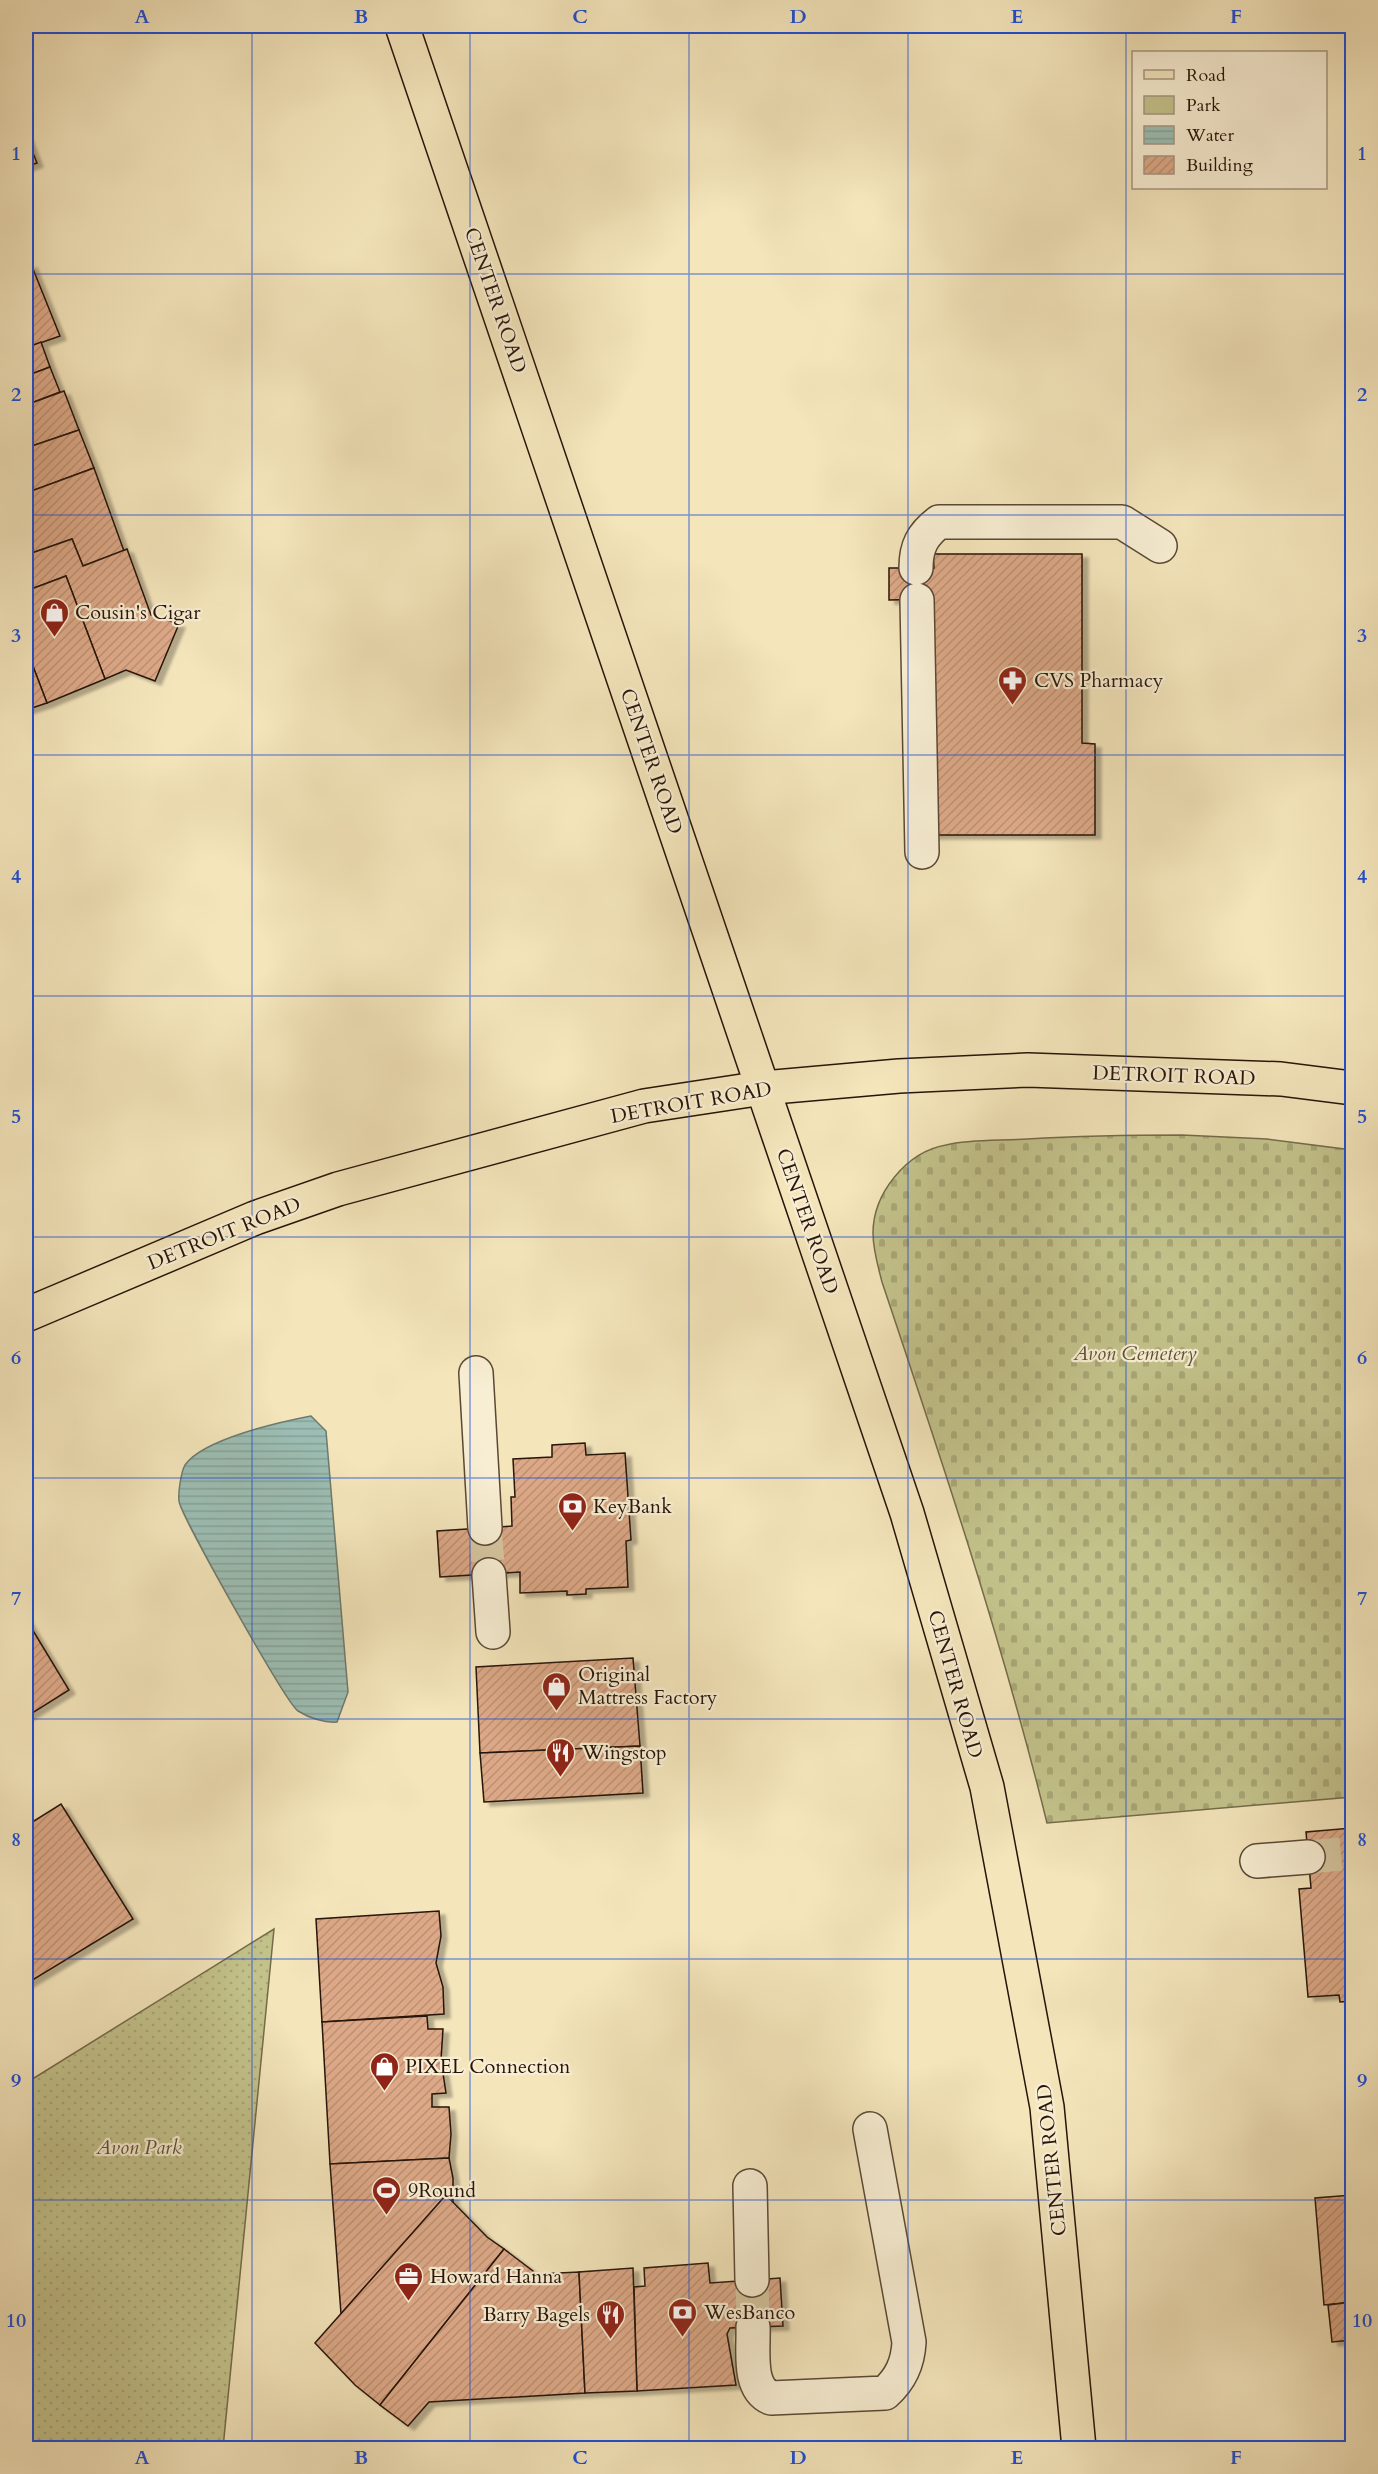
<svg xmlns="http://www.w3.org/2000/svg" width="1378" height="2474" viewBox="0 0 1378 2474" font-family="Cardo,serif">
  <defs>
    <pattern id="green-dots" width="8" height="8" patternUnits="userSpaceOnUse" patternTransform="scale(1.5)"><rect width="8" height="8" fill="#c3c28b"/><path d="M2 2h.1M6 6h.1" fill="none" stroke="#a8a676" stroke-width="1.8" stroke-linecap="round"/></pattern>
    <pattern id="cemetery-stones" width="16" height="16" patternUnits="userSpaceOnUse" patternTransform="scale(1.5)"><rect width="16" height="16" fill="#c3c28b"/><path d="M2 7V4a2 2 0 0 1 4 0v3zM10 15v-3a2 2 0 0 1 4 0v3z" fill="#a8a676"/></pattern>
    <pattern id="water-rules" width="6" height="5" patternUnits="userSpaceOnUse" patternTransform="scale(1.5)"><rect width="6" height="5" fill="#9cbeb4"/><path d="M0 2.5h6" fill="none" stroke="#86a299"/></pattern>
    <pattern id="building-hatch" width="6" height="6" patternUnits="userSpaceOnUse" patternTransform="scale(1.5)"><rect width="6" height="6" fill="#dca887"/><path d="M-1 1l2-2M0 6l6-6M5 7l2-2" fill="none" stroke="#bd9073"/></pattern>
    <filter id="shadow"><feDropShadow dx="6" dy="4" stdDeviation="1.5" flood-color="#0004"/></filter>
  </defs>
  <rect width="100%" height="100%" fill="#f4e5bb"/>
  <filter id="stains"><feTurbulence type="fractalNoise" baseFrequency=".00333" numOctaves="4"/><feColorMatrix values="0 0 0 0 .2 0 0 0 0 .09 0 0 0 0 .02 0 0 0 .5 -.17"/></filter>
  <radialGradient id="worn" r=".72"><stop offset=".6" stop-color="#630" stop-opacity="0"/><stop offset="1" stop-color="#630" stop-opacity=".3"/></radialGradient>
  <polygon fill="url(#green-dots)" stroke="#756b4a" stroke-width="1.5" points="274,1929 223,2448 26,2448 26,2083"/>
  <path fill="url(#cemetery-stones)" stroke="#756b4a" stroke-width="1.5" d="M1182,1135L1267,1139L1352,1150V1797L1047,1823C1002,1640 942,1461 882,1282C878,1266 873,1250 873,1233C873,1194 906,1152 946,1145C972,1139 1001,1141 1027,1139C1079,1136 1130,1135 1182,1135Z"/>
  <path fill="url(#water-rules)" stroke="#6d7a6f" stroke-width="1.5" d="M311,1416L326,1431L348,1692L337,1722C325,1723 309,1718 298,1711C286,1703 180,1514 179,1501C178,1493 181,1472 185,1465C203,1439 280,1422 311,1416Z"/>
  <g fill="url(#building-hatch)" stroke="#271408" stroke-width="1.5" filter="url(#shadow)">
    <polygon points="26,135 37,163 26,167"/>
    <polygon points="31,264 60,336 26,348 26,266"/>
    <polygon points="41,342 50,367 26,376 26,348"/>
    <polygon points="50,367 60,392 26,405 26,376"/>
    <polygon points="64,391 79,430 26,448 26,405"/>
    <polygon points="79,430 94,468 26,493 26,448"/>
    <polygon points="94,468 124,551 83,566 72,539 26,555 26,493"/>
    <polygon points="72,539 83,566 127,549 151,615 179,624 155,681 126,670 105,679 66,576 26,591 26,555"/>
    <polygon points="933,554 1082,554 1082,743 1095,744 1095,835 932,835 934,599 889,600 889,568 934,568"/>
    <polygon points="66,576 105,679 47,703 26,648 26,591"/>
    <polygon points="26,648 47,703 26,710"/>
    <polygon points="585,1443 586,1455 625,1453 631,1540 626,1541 628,1587 586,1589 586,1594 567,1595 567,1591 520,1593 520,1572 440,1577 437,1531 512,1526 511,1497 515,1497 513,1459 552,1457 552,1445"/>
    <polygon points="26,1619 69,1690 26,1717"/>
    <polygon points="633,1658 640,1746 480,1753 476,1667"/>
    <polygon points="640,1746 643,1793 484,1802 480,1753"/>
    <polygon points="61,1804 133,1919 26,1984 26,1826"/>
    <polygon points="1352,1828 1352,2001 1340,2002 1339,1995 1308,1997 1299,1889 1311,1888 1306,1832"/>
    <polygon points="439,1911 441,1936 436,1963 443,1987 444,2014 322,2022 316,1919"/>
    <polygon points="427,2016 428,2029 443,2029 441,2060 446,2093 432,2094 432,2107 449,2107 451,2134 449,2158 330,2164 322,2022"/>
    <polygon points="449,2158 453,2178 453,2201 446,2195 341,2314 330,2164"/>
    <polygon points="446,2195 487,2237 504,2249 380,2405 355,2385 315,2343"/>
    <polygon points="1352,2195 1352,2302 1324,2305 1315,2198"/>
    <polygon points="504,2249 537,2274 579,2272 585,2393 429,2402 408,2426 380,2405"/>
    <polygon points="708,2263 710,2283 780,2278 783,2326 730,2328 727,2334 736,2385 637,2391 634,2287 645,2286 644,2268"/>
    <polygon points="633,2268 637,2391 585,2393 579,2272"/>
    <polygon points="1352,2302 1352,2340 1332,2342 1328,2305"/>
  </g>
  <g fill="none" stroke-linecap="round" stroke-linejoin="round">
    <g stroke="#d5c6a0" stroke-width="33" stroke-dasharray="33 16" stroke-linecap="butt">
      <polyline points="485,1528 489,1575"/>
      <polyline points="1308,1857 1352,1853"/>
      <polyline points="752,2280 753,2327"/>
    </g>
    <defs>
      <g id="minor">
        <path d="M916,568C916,547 922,535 939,522H1122L1160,546"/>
        <polyline points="917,600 922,852"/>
        <polyline points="476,1373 485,1528"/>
        <polyline points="489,1575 493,1632"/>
        <polyline points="1257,1861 1308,1857"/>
        <polyline points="750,2186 752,2280"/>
        <path d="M753,2327C754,2349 747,2388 771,2398L885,2393C901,2379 908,2363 909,2342L870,2129"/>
      </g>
      <g id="major">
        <polyline points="402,26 907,1513 987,1787 1047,2107 1079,2448"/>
        <polyline points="26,1315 255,1218 338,1189 644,1106 762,1088 899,1076 1028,1070 1281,1079 1352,1088"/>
      </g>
    </defs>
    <use href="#minor" stroke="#5a4835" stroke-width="36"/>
    <use href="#major" stroke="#271408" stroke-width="36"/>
    <use href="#minor" stroke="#f8eed3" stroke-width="33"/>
    <use href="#major" stroke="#f4e5bb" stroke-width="33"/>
  </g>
  <path fill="none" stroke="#1d4ed8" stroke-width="1.5" stroke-opacity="0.55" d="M252,26V2448M470,26V2448M689,26V2448M908,26V2448M1126,26V2448M26,274H1352M26,515H1352M26,755H1352M26,996H1352M26,1237H1352M26,1478H1352M26,1719H1352M26,1959H1352M26,2200H1352"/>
  <defs>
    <symbol id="shop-pin" viewBox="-11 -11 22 30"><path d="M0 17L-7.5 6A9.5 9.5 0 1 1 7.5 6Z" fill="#8f2418" stroke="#f8eed3"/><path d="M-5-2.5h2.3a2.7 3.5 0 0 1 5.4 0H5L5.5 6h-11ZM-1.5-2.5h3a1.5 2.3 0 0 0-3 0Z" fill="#fff"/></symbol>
    <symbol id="pharmacy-pin" viewBox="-11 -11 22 30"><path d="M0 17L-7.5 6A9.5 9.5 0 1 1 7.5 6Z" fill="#8f2418" stroke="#f8eed3"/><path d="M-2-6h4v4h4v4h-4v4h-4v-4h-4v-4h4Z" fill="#fff"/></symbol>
    <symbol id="bank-pin" viewBox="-11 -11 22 30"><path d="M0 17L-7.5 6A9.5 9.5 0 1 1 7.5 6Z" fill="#8f2418" stroke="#f8eed3"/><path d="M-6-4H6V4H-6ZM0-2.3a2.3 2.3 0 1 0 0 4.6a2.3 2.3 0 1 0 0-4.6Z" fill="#fff"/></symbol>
    <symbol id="restaurant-pin" viewBox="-11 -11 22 30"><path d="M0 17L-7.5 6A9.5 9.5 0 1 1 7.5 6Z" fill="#8f2418" stroke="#f8eed3"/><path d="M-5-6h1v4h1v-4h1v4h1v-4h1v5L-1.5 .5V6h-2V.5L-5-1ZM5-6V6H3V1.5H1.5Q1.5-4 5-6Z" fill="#fff"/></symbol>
    <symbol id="stadium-pin" viewBox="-11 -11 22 30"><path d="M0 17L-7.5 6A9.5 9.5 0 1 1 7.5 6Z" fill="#8f2418" stroke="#f8eed3"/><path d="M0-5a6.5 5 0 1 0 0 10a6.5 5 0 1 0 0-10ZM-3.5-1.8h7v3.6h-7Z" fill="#fff"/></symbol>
    <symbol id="office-pin" viewBox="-11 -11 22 30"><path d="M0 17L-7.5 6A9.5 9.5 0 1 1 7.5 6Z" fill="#8f2418" stroke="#f8eed3"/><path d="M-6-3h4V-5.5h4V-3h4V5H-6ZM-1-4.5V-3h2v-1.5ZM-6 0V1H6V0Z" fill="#fff"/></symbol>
  </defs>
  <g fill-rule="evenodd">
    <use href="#shop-pin" x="38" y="596" width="33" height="45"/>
    <use href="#pharmacy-pin" x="996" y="664" width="33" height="45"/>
    <use href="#bank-pin" x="556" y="1490" width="33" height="45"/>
    <use href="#shop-pin" x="540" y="1670" width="33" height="45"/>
    <use href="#restaurant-pin" x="544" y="1736" width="33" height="45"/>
    <use href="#shop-pin" x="368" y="2050" width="33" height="45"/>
    <use href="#stadium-pin" x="370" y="2174" width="33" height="45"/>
    <use href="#office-pin" x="392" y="2260" width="33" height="45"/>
    <use href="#bank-pin" x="666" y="2296" width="33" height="45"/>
    <use href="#restaurant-pin" x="594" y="2298" width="33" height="45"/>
  </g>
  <g text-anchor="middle" stroke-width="4.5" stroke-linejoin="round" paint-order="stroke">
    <g font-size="20" fill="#271408" stroke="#f8eed3">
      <text transform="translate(496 300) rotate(71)" y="7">CENTER ROAD</text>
      <text transform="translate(652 761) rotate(71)" y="7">CENTER ROAD</text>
      <text transform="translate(1174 1075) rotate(2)" y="7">DETROIT ROAD</text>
      <text transform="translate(691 1102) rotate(-10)" y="7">DETROIT ROAD</text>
      <text transform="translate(808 1221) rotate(71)" y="7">CENTER ROAD</text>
      <text transform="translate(224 1233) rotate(-22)" y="7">DETROIT ROAD</text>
      <text transform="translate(956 1684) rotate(74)" y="7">CENTER ROAD</text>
      <text transform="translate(1051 2160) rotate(-96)" y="7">CENTER ROAD</text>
    </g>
    <g font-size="20" fill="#271408" stroke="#f8eed3" text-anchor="start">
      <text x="75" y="619">Cousin's Cigar</text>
      <text x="1034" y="687">CVS Pharmacy</text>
      <text x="593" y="1513">KeyBank</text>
      <text x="578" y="1681">Original<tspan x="578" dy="23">Mattress Factory</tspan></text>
      <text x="582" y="1759">Wingstop</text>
      <text x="405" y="2073">PIXEL Connection</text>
      <text x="408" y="2197">9Round</text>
      <text x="430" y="2283">Howard Hanna</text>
      <text x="704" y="2319">WesBanco</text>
      <text x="590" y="2321" text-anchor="end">Barry Bagels</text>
    </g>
    <g font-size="20" font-style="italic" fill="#5e5136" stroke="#f8eed3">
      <text x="1135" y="1360">Avon Cemetery</text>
      <text x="139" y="2154">Avon Park</text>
    </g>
  </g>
  <rect width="1378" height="2474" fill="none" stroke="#f4e5bb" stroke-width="66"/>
  <rect x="1132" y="51" width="195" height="138" fill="#f8eed3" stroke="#a49782" stroke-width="1.5"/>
  <rect x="1144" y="70" width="30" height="9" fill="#f4e5bb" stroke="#a49782" stroke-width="1.5"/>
  <text x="1186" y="81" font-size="18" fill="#271408">Road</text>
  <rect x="1144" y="96" width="30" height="18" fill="#c3c28b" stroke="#a49782" stroke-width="1.5"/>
  <text x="1186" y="111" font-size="18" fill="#271408">Park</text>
  <rect x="1144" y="126" width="30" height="18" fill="url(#water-rules)" stroke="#a49782" stroke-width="1.5"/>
  <text x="1186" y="141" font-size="18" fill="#271408">Water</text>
  <rect x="1144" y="156" width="30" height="18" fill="url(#building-hatch)" stroke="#a49782" stroke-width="1.5"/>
  <text x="1186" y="171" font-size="18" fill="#271408">Building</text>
  <rect x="33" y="33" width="1312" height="2408" fill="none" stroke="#1d4ed8" stroke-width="2"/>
  <g font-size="20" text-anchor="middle" font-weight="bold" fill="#1d4ed8">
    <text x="142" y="23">A</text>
    <text x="361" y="23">B</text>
    <text x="580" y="23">C</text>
    <text x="798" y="23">D</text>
    <text x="1017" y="23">E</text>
    <text x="1236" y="23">F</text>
    <text x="16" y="160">1</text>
    <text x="1362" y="160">1</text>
    <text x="16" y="401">2</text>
    <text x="1362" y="401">2</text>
    <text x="16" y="642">3</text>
    <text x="1362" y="642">3</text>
    <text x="16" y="883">4</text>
    <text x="1362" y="883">4</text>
    <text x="16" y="1123">5</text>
    <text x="1362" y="1123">5</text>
    <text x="16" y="1364">6</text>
    <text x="1362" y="1364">6</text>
    <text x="16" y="1605">7</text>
    <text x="1362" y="1605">7</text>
    <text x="16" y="1846">8</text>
    <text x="1362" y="1846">8</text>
    <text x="16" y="2087">9</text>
    <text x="1362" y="2087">9</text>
    <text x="16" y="2327">10</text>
    <text x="1362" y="2327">10</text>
    <text x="142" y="2464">A</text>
    <text x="361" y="2464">B</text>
    <text x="580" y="2464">C</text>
    <text x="798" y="2464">D</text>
    <text x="1017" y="2464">E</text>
    <text x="1236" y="2464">F</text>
  </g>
  <rect width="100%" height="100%" filter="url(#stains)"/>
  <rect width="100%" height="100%" fill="url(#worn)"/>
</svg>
